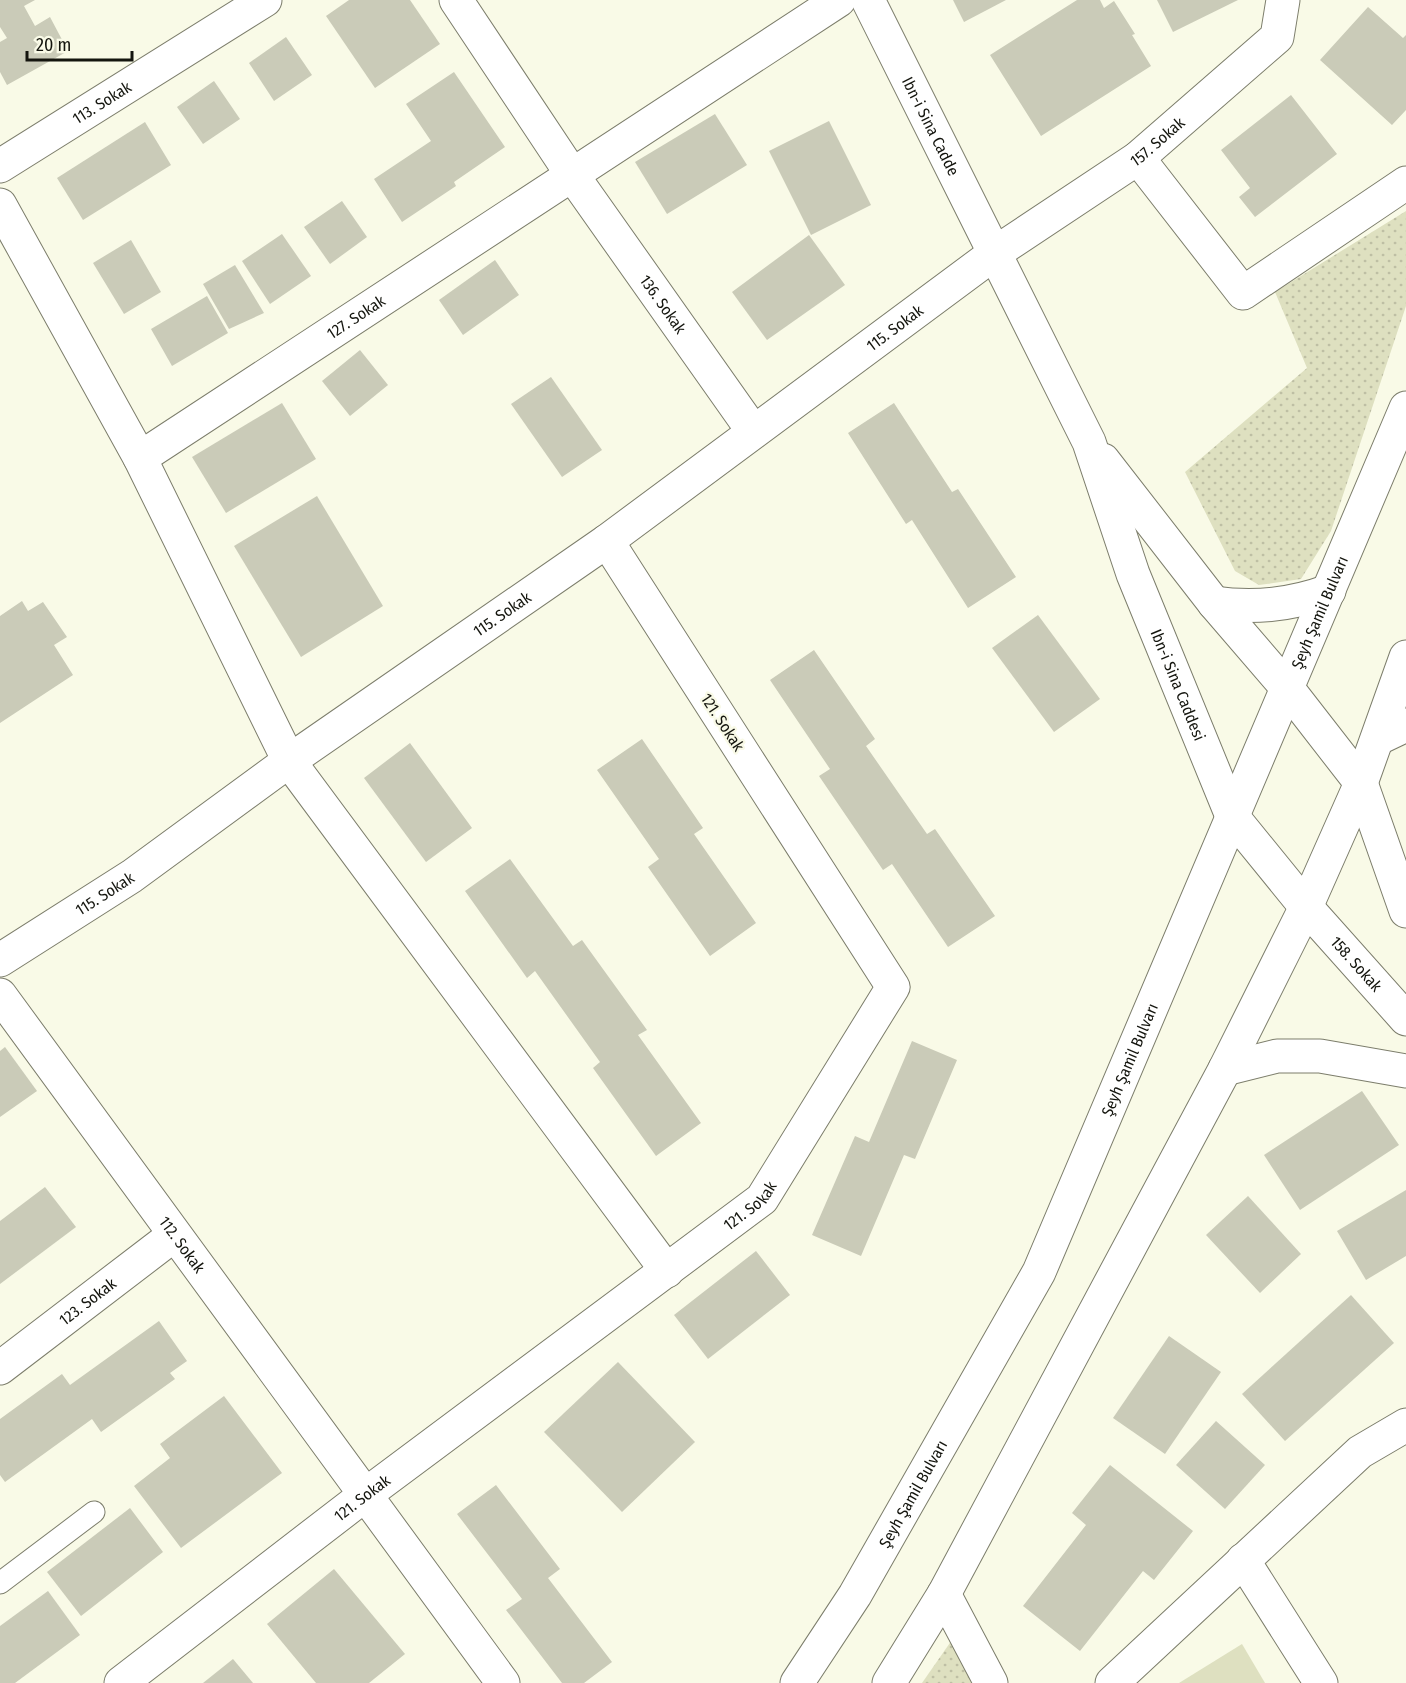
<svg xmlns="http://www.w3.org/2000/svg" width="1406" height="1683" viewBox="0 0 1406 1683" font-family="'Fira Sans Condensed',sans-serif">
  <defs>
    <pattern id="grass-dots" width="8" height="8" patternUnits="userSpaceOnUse" patternTransform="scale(1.5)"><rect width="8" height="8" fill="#dee0c0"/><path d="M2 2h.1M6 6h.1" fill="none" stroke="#bebfa4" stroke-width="1.8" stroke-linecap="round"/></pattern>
  </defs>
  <rect width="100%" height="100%" fill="#f9fae7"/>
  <g fill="url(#grass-dots)">
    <polygon points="1406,211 1406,306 1331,531 1301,579 1259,585 1235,571 1185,472 1307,368 1275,292"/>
    <polygon points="954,1637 973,1683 922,1683"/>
  </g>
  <polygon fill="#dee0c0" points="1242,1644 1265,1683 1179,1683"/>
  <g fill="#cacbb8">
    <polygon points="0,0 35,0 24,6 35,26 50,17 68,51 7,85 0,72 0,42 7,38 0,27"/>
    <polygon points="349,0 410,0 440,44 375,88 326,16"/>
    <polygon points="953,0 1006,0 964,22"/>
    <polygon points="1077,0 1100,0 1104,8 1114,1 1135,34 1132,35 1151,66 1041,136 990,55"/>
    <polygon points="1157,0 1238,0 1173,32"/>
    <polygon points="1368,7 1403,38 1406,35 1406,110 1392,125 1320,60"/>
    <polygon points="286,37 312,75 274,101 249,63"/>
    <polygon points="454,72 505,147 454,182 456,186 402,222 374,179 431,141 406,104"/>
    <polygon points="214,81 240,119 203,144 177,107"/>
    <polygon points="1291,95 1337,154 1255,217 1239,197 1250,188 1221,150"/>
    <polygon points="715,114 747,165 667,214 635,162"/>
    <polygon points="829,121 871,205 811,235 769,151"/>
    <polygon points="145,122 171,165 83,220 57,178"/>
    <polygon points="342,201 367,237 330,264 304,227"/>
    <polygon points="282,234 311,276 270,304 242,261"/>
    <polygon points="809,235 845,285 767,340 732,292"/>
    <polygon points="131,240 161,292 124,314 93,263"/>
    <polygon points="495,260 519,295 463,335 439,300"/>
    <polygon points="235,265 264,313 229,329 203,284"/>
    <polygon points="207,296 228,333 172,366 151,329"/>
    <polygon points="360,350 388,385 350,416 322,381"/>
    <polygon points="551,377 602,450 562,477 511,404"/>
    <polygon points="282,403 316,459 226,513 192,457"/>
    <polygon points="894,403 952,492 958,489 1016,577 968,608 912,520 906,524 848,433"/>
    <polygon points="317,496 383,606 301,657 234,546"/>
    <polygon points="22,601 28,611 43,602 67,637 54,645 73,675 0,723 0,616"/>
    <polygon points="1038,615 1100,699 1054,732 992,648"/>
    <polygon points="814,650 875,739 866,746 927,834 935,829 995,916 948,947 892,864 883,870 819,776 830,769 770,680"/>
    <polygon points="642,739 703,828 694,834 756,923 710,956 648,867 659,859 597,770"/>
    <polygon points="410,743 472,828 426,862 364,778"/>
    <polygon points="510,859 573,946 582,940 647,1030 638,1035 701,1123 656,1156 593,1068 600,1062 535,971 527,978 465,891"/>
    <polygon points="912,1041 957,1060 915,1159 904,1155 861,1256 812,1235 855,1136 869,1142"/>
    <polygon points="5,1047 37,1091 0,1117 0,1051"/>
    <polygon points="1362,1091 1399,1145 1300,1210 1264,1155"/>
    <polygon points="45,1187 76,1227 0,1284 0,1221"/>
    <polygon points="1406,1190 1406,1256 1366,1280 1337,1231"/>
    <polygon points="1248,1196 1301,1254 1260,1293 1206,1235"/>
    <polygon points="756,1251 790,1295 708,1359 674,1315"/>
    <polygon points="1351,1295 1394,1343 1285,1441 1242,1394"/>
    <polygon points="159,1321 187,1361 170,1373 175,1379 101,1432 92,1419 5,1482 0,1475 0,1419 62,1374 70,1385"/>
    <polygon points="1169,1336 1221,1372 1165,1454 1113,1418"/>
    <polygon points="618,1362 695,1442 622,1512 544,1432"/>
    <polygon points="224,1396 282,1473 181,1548 134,1486 170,1458 160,1444"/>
    <polygon points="1216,1421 1265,1465 1225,1509 1176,1465"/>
    <polygon points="1110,1465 1193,1531 1154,1580 1143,1571 1080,1651 1023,1606 1086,1525 1072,1513"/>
    <polygon points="496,1485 560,1569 548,1578 612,1662 584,1683 562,1683 506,1610 522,1599 457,1514"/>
    <polygon points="130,1508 163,1552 81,1616 47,1572"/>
    <polygon points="334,1569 405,1654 369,1683 316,1683 267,1624"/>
    <polygon points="48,1591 80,1635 15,1683 0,1683 0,1626"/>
    <polygon points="233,1659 253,1683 203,1683"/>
  </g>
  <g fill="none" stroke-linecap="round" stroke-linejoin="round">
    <defs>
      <polyline id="lane" points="0,1583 94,1512"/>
      <g id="street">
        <path id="s1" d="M456,0L573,176L753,431"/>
        <polyline points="1138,158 1243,293 1406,183"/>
        <path id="s2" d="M0,166L265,0"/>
        <path id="s3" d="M140,458L839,0"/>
        <polyline points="1379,738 1406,725"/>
        <polyline points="289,761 667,1271"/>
        <path id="s4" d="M0,1368L174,1235"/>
        <polyline points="1243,1560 1321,1683"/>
        <polyline points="944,1594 991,1683"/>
        <path id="s5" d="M121,1683L365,1495L762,1199L893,987L607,541"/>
        <polyline points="1112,1683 1360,1452 1406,1425"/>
      </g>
      <g id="secondary">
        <path id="s6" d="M868,0L1089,442L1133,574L1232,816L1306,907L1406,1019"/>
        <polyline points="0,205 140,458 289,761"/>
        <polyline points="1103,460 1214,603 1288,689 1361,783 1406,911"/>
        <path d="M1214,603C1254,609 1291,605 1329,591"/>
        <path id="s7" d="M0,960L132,876L289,761L607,541L995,253L1138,158L1277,37L1283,0"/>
        <path id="s8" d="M0,995L503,1683"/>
        <polyline points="1225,1069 1277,1056 1320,1056 1406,1071"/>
        <path id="s9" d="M797,1683L855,1595L1039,1272L1406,408"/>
        <polyline points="889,1683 944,1594 1225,1069 1306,907 1361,783 1406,657"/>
      </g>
    </defs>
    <use href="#lane" stroke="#7c7d6b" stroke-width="23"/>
    <use href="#street" stroke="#7c7d6b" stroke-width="35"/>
    <use href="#secondary" stroke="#7c7d6b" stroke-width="35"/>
    <use href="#lane" stroke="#fff" stroke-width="21"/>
    <use href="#street" stroke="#fff" stroke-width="33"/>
    <use href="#secondary" stroke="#fff" stroke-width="33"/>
  </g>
  <g text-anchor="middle" stroke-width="4.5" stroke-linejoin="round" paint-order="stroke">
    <g font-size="16" fill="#14150e" stroke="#f9fae7">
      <text dy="6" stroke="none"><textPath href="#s2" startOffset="120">113. Sokak</textPath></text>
      <text dy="6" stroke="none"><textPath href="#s6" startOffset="141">Ibn-i Sina Cadde</textPath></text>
      <text dy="6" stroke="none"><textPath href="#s7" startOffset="1418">157. Sokak</textPath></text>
      <text dy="6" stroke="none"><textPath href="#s1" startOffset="368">136. Sokak</textPath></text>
      <text dy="6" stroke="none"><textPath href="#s3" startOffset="258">127. Sokak</textPath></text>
      <text dy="6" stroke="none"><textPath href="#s7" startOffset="1096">115. Sokak</textPath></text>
      <text dy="6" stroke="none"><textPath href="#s7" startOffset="610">115. Sokak</textPath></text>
      <text dy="6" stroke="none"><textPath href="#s9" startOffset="1194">Şeyh Şamil Bulvarı</textPath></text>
      <text dy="6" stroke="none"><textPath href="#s6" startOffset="753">Ibn-i Sina Caddesi</textPath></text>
      <text transform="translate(723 722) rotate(57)" y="6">121. Sokak</text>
      <text dy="6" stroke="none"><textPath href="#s7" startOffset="124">115. Sokak</textPath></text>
      <text dy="6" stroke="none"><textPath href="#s6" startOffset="1088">158. Sokak</textPath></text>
      <text dy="6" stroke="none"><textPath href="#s9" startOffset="708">Şeyh Şamil Bulvarı</textPath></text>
      <text dy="6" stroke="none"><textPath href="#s5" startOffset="790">121. Sokak</textPath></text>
      <text dy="6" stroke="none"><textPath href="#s8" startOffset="309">112. Sokak</textPath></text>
      <text dy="6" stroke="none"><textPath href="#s4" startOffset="110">123. Sokak</textPath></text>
      <text dy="6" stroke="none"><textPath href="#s9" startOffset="222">Şeyh Şamil Bulvarı</textPath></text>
      <text dy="6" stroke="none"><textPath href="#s5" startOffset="304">121. Sokak</textPath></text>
    </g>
  </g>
  <path d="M27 51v9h105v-9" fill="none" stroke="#14150e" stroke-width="3"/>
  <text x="36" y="51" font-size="18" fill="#14150e" stroke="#f9fae7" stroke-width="4.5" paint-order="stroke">20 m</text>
</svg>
